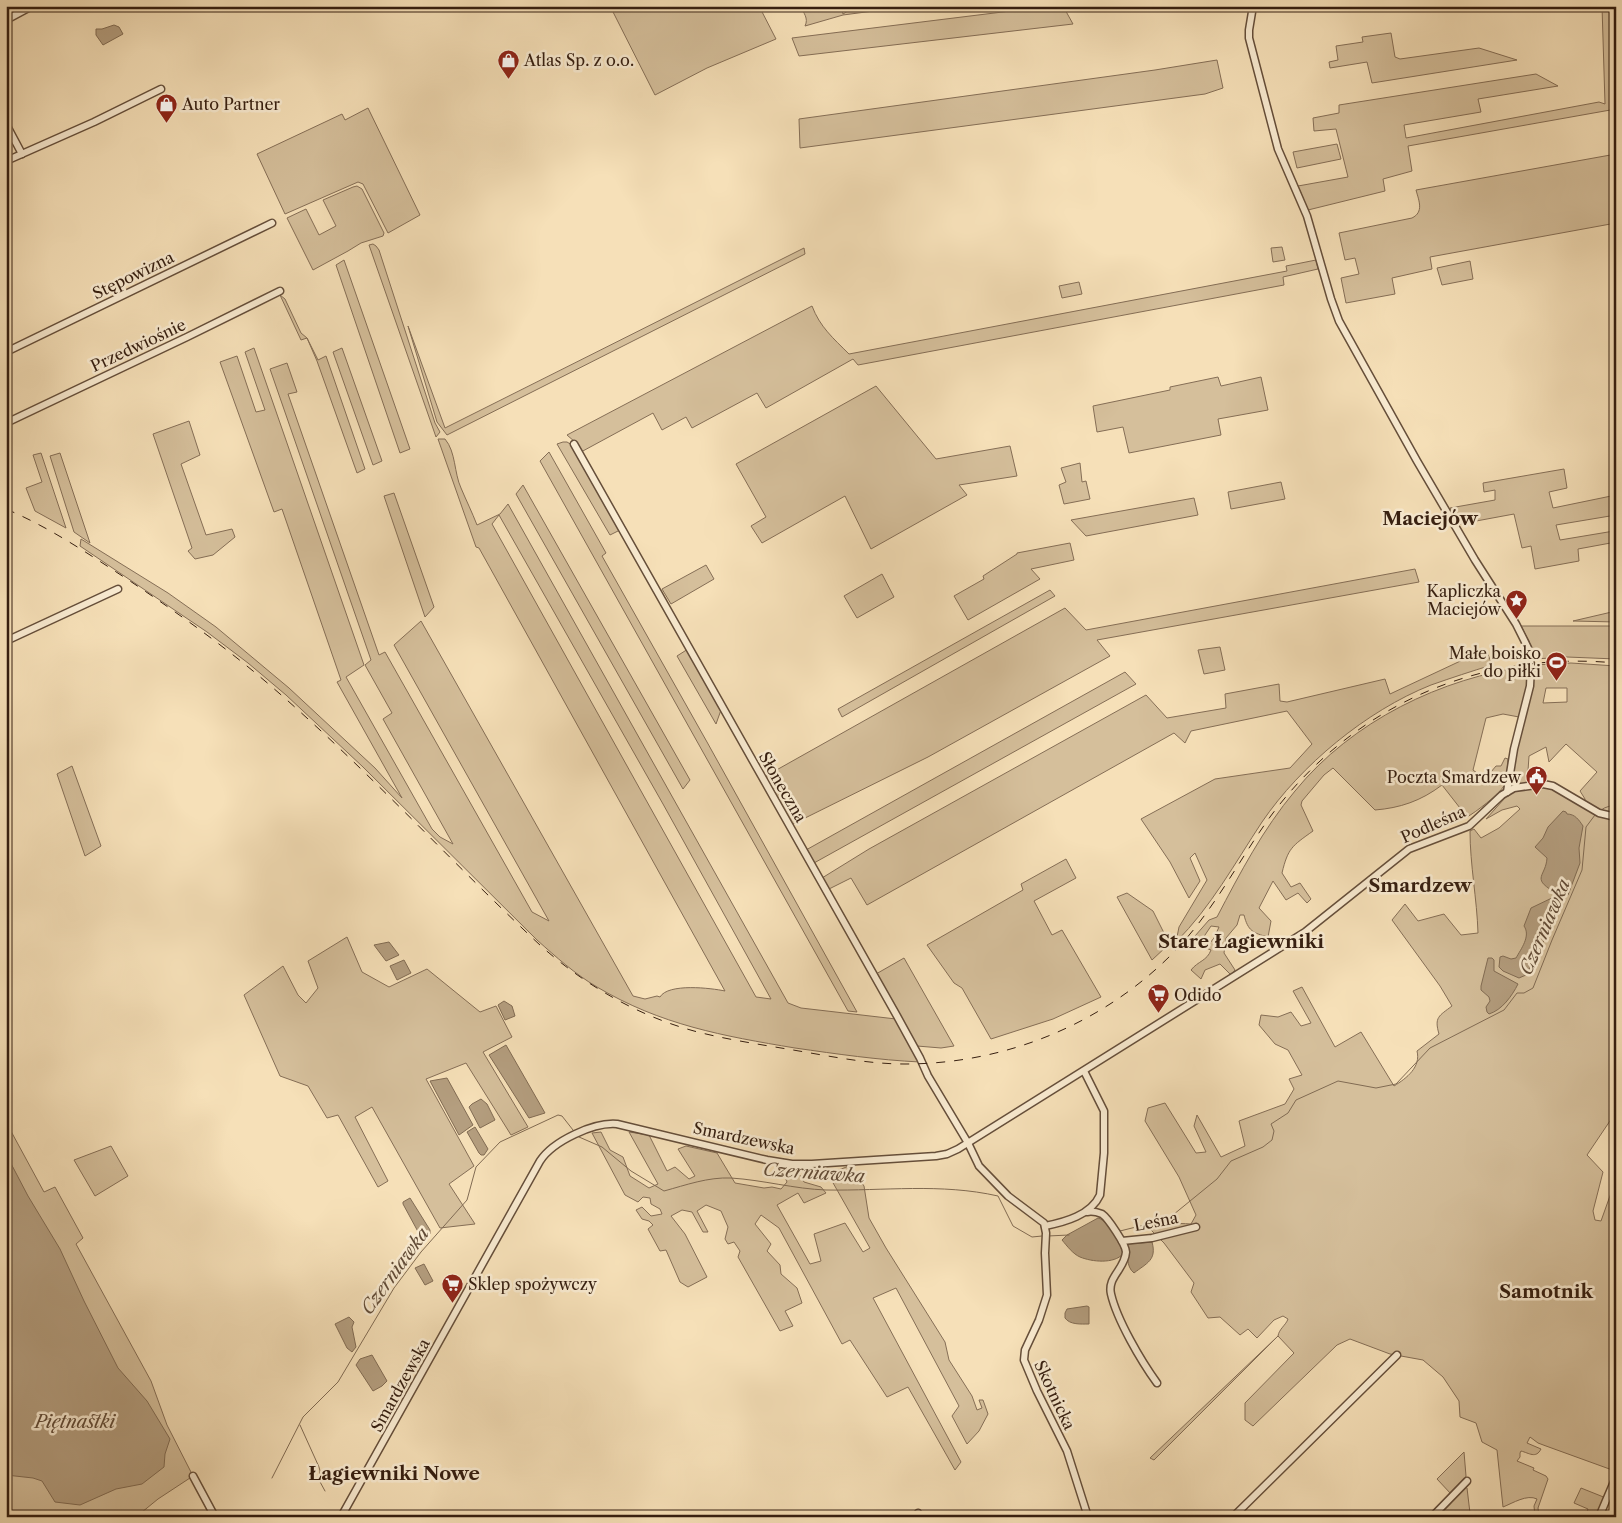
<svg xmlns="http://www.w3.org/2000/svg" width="1622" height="1523" viewBox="0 0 1622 1523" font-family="'Libre Caslon Text',serif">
  <rect width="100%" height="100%" fill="#f6e0b8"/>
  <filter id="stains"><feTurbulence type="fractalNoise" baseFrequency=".004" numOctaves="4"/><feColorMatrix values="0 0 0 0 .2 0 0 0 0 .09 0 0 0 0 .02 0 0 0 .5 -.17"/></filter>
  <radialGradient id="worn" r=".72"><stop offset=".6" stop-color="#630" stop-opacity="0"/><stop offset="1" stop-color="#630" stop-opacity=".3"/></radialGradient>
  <g fill="#d5bf9b" stroke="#856e56" fill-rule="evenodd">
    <polygon points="610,6 759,6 776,39 707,68 655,95"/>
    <path d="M841,6L843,14L856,6H911L843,15L805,26C809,18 803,13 801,6Z"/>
    <polygon points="1051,6 1063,6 1073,24 799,56 792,38"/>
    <polygon points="1602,6 1612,6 1616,109 1408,146 1412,171 1383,179 1385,191 1308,210 1298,186 1348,177 1336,129 1314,131 1313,118 1339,113 1339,105 1536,74 1558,86 1478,99 1481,112 1404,125 1406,138 1599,102 1605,104"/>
    <polygon points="1391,33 1395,57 1400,59 1479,48 1517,60 1372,83 1367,62 1330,68 1329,62 1338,60 1336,46 1363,42 1362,37"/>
    <polygon points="1217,60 1223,88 1205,94 800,148 799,119 1155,70"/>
    <polygon points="368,108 420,215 388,233 363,184 358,182 285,214 257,154 342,114 345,120"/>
    <polygon points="1337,144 1341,159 1297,168 1293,152"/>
    <path d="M1616,154V223L1430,257L1432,269L1392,278L1395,294L1346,303L1341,278L1359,274L1355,258L1345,260L1339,233L1412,218C1424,212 1419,201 1416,190Z"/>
    <polygon points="357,186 362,189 384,233 383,236 361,243 348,251 313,270 287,218 306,209 319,235 336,226 323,200 353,187"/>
    <polygon points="373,244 376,246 379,250 435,423 440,432 436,437 369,245"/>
    <polygon points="1282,247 1285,260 1273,262 1271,248"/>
    <polygon points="804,248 805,254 447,435 437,422 408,326 445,428"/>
    <polygon points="344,260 410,449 400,453 336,265"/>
    <path d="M1316,260L1318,269L1283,277L1284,285L858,365L853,359L766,408L757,393L692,428L686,417L662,430L653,413L581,452L575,442L567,435L812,306C820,327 833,338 849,354L1287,271L1286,266Z"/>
    <polygon points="1470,261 1473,279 1442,285 1437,268"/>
    <polygon points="1079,282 1082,294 1062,298 1059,286"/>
    <polygon points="280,295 285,299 301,333 307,338 318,360 326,356 365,469 357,473 317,361 307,338 301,340"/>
    <path d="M254,348L364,665L346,677L432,829L440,837L453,844L383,719L392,713L365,665L371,660L270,369L287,363L297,392L288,394L379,655L385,652L532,912L549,921L394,645L421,621L633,996L645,999L657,996L660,997C668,983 711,988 725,991L479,548L476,547L438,439H445C456,452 454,473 461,488C466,500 472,512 477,525L500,514L508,504L788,1003L801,1008L896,1019L920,1062C878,1060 837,1054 795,1048C723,1036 661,1025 597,987C575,974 556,957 537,940L363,767L286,695L248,663L207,632L80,546L81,539L168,593L216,627L289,688L375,768L402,798L337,682L341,680L282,509L274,512L220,362L237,356L256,412L265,410L245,352ZM499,515L663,804L771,999L756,997L492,524Z"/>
    <polygon points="342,348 382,461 373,465 333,352"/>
    <polygon points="1218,377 1221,386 1261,377 1268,410 1218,419 1221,435 1129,453 1123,427 1097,432 1093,406 1170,390 1170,387"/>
    <polygon points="876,386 936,459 1010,446 1017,476 959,485 967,495 871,549 845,496 762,543 751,526 766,517 736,464"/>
    <polygon points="189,421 200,455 181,464 206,535 232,529 235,537 213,555 195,559 188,551 192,548 153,434"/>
    <polygon points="563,442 567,442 572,445 620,530 610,535 557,444"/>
    <polygon points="549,452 606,553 602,556 707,742 857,1012 848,1011 540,461"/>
    <polygon points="41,453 66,528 35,511 26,488 42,482 33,455"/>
    <polygon points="60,453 90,543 74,532 50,456"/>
    <polygon points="1080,463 1082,482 1086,481 1090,499 1064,504 1059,485 1066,482 1061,468"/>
    <polygon points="1564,469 1567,488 1549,492 1553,508 1616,495 1616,515 1556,525 1560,540 1614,531 1616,542 1578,549 1579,561 1535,569 1531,546 1522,548 1514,514 1460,524 1450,508 1495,500 1495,490 1484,492 1483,483"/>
    <polygon points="1281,482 1285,499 1231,509 1228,492"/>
    <polygon points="523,485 690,780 683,789 516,494"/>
    <polygon points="394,493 434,607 425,617 384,496"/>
    <polygon points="1194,498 1198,515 1086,536 1071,520"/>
    <polygon points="1070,543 1074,560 1031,569 1040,579 968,620 954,596 984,579 983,576 1017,554 1017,553"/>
    <polygon points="706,565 714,579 671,604 662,589"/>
    <polygon points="1415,569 1419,582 1097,640 1110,656 928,757 791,825 764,777 1065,608 1086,630"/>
    <polygon points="882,574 894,597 857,618 844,596"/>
    <polygon points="1050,590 1055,596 842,717 838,709"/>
    <polygon points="1616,611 1616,622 1573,621"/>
    <polygon points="1521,626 1616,626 1616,659 1567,657 1534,659 1529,641"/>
    <polygon points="1220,647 1225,670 1204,674 1198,650"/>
    <polygon points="688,649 721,710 716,724 677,656"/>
    <path d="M1486,649L1492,665C1472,671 1451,678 1431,685C1366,711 1301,765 1262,822C1235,863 1211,907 1176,942L1179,927L1207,880L1195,853L1190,858L1200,881L1189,898L1170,862L1141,819L1215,779L1290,768L1312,744L1287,711L1191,731L1185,743L1174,733L867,905L851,878L829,889L822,878L869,849L1146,695L1167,718L1226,708L1225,694L1279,684L1280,701L1287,702L1385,679L1390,694Z"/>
    <path d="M1571,663L1616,666V1112L1587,1155L1603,1172L1593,1211L1595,1220L1601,1221L1616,1179L1615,1471L1546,1446L1538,1443L1530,1437L1527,1443L1541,1449C1536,1459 1529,1453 1521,1451L1520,1453V1457L1517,1461L1534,1468L1533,1470L1546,1476L1548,1479L1538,1508L1539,1517H1535L1534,1506L1537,1499C1527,1494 1513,1503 1503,1507L1497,1450L1482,1442L1476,1423L1460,1417L1459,1401L1443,1377L1423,1360L1390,1354L1350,1339L1337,1345L1253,1426L1245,1420V1403L1294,1353L1278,1336L1154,1460L1150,1458L1278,1336C1279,1329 1286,1325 1288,1319L1283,1316L1274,1320L1257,1338L1248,1329L1240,1335L1220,1317L1208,1318L1191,1292L1194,1283L1164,1243L1150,1229C1164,1223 1176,1223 1191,1224L1196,1215L1179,1177L1145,1121L1148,1108L1165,1103L1196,1153L1206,1152L1194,1126L1197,1115L1221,1157L1245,1146L1239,1121L1285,1104L1294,1089L1289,1079L1302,1075L1288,1050L1275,1044L1259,1025L1261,1015L1278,1017L1291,1012L1301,1026L1311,1023L1293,991L1302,987L1335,1047L1361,1032L1394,1086C1407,1078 1421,1067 1417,1051L1439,1034C1434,1017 1439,1016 1452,1006L1440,986L1392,920L1405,904L1418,921L1444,914L1461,935L1478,933C1477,899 1470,865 1470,831L1474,829L1481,838L1499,828L1520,809L1517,806L1502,810L1486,819L1514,788L1509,778L1533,687L1534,665ZM1546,688H1567V702L1543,703ZM1566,744L1597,772L1580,791L1585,799V805L1549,785L1527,786L1529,756L1546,747L1549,762Z"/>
    <path d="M1529,666C1529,684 1524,700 1519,717L1503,714L1486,718L1473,770L1485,779L1496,766H1501L1505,758L1508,759C1507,767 1509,779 1504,786C1498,795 1476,812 1467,817L1442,785C1421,801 1400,808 1375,810L1333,768L1324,775L1302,801L1301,805L1313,831C1292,846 1288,848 1282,873L1291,887L1300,883L1311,899L1307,903L1298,893L1286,900L1273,881L1259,908L1271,921L1268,937C1253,933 1248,931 1244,915H1240L1237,925L1226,938L1224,953L1235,970L1231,975L1220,964L1205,970L1201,979L1191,970C1198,961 1207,961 1211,950L1206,948L1214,938L1219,927L1211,926L1201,941L1195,936L1209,920L1217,917C1240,873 1263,829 1295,791C1352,721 1441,678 1529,666Z"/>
    <polygon points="1125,672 1136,684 814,863 806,850"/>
    <polygon points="72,766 101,846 85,856 57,774"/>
    <polygon points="1066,859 1076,878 1034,901 1052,935 1062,930 1101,997 1053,1019 991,1039 962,988 954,983 927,945 1023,890 1021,884"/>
    <polygon points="1127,893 1153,911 1168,941 1167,946 1152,960 1117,897"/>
    <polygon points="347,937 362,972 389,987 427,969 480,1012 496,1006 512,1037 483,1052 528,1127 511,1135 466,1063 426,1079 474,1166 449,1184 475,1224 440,1228 372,1107 355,1117 388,1181 378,1187 338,1115 327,1118 308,1086 280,1076 244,995 283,966 298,995 306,1003 318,988 308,961"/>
    <polygon points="904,958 954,1046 941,1048 917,1046 876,974"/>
    <polygon points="6,1122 44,1192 55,1187 83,1238 76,1244 151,1381 167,1425 193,1476 158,1499 136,1517 6,1517"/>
    <polygon points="601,1132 610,1150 623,1157 630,1176 649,1188 658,1184 629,1132 649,1135 667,1171 675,1167 689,1179 695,1176 678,1149 686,1146 717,1153 735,1183 764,1188 772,1187 781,1189 787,1182 784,1175 789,1171 798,1172 804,1182 821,1187 826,1193 804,1203 798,1193 777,1205 810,1264 821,1261 814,1234 845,1223 863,1252 870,1248 828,1174 849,1166 864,1186 869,1218 886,1248 945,1342 949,1360 972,1396 977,1410 982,1408 979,1400 983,1400 988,1414 979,1431 967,1444 952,1416 959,1406 896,1288 873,1298 961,1462 955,1470 908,1387 887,1397 850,1340 842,1344 779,1228 761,1215 755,1224 771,1244 767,1251 780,1265 781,1274 797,1288 802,1303 785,1311 793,1326 780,1331 738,1257 740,1251 734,1242 728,1244 725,1239 728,1227 721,1211 706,1205 697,1211 708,1232 703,1232 692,1212 682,1210 671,1216 685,1234 707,1277 688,1287 680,1282 666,1250 660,1251 648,1229 653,1225 649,1221 642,1219 636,1210 642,1207 651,1216 662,1214 660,1209 651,1204 650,1198 643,1197 638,1202 625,1195 592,1133"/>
    <polygon points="111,1146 128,1176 95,1196 74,1160"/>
    <polygon points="1464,1452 1466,1476 1465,1479 1451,1494 1437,1479"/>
    <polygon points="1466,1487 1467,1488 1470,1513 1466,1517 1443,1517 1439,1513"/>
    <polygon points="1581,1488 1606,1498 1598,1517 1585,1517 1588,1509 1574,1503"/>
  </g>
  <g fill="#b49e7f" stroke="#816b53">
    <polygon points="114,25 119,27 123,34 103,45 96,35 96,29 102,29"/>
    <path d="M1563,811L1566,812L1567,814C1575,814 1579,820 1583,826L1579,848L1580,863L1568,895C1562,897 1558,895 1553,891C1531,878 1546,876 1547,858L1535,847L1543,838L1548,827Z"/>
    <path d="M1554,897L1559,900L1556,914L1549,931L1526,975L1519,978L1503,971L1499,967L1500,957L1503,956L1511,959L1516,958C1521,949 1531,936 1524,926L1531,908Z"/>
    <polygon points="389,942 399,955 386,961 374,945"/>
    <path d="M1488,958H1492L1494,960V971L1518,984C1512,996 1502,1010 1489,1014L1487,1012L1486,1007L1490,1001L1489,997L1481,990V986Z"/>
    <polygon points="404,960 411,973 397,980 390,966"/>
    <polygon points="504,1001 512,1006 515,1016 505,1020 498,1005"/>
    <polygon points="506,1045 545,1113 529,1118 489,1055"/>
    <polygon points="447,1078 473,1125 459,1135 430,1081"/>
    <polygon points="481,1099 487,1104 495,1120 480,1128 469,1107 472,1104"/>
    <polygon points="475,1127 488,1149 484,1155 481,1155 479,1153 467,1132"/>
    <polygon points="6,1154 28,1196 60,1249 84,1301 118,1368 147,1401 170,1439 165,1454 164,1467 142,1484 116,1489 80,1505 55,1502 42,1481 33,1478 6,1475"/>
    <polygon points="410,1198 430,1230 430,1234 422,1239 403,1204 403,1202"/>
    <path d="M1098,1218C1109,1221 1120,1243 1123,1254C1114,1264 1092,1262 1080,1257C1073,1254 1067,1246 1062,1240L1067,1235Z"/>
    <path d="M1152,1242C1157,1260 1147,1263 1134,1273C1126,1267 1127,1253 1128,1244Z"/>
    <polygon points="424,1264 433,1281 425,1285 415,1268"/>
    <path d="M1087,1306L1089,1307V1324C1081,1324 1070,1325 1065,1318V1313L1067,1309Z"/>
    <polygon points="349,1317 354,1322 352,1327 356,1347 352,1352 347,1348 335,1324"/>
    <polygon points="372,1355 387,1381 382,1386 373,1391 356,1365 360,1359"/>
  </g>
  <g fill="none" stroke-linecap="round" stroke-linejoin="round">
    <g stroke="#816b53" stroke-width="1">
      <path d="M1601,810C1606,806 1611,807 1616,803"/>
      <path d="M579,1137L602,1147L631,1171L664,1191C686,1185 708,1177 731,1178C763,1180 795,1189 826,1190C884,1191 941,1183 998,1196L1013,1226L1032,1237L1042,1236"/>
      <polyline points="1120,1231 1168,1219 1217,1179 1231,1161 1263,1147 1272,1140 1274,1131 1271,1124 1288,1113 1296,1100 1338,1081 1376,1088 1396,1084 1430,1048 1504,1010 1517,993 1524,993 1533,988 1552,940 1582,870 1586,827 1595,815"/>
      <polyline points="1048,1236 1069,1235"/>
      <polyline points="300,1425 319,1467 320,1471 319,1480 325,1491"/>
      <polyline points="272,1478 303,1417 338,1382 394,1288 421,1252 467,1200 476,1167 500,1142 558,1115 562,1116 573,1130"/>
    </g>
    <defs>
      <g id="minor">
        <polyline points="1253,6 1249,30 1249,38 1278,149 1307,216 1331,299 1339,321 1417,461 1475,560 1516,624 1528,648 1531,665 1530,686 1514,749 1507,792"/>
        <polyline points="6,20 32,6"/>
        <polyline points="6,124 22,154"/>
        <polyline points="6,161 94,122 161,89"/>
        <polyline points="6,352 272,223"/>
        <polyline points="6,423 187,337 280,291"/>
        <polyline points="574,444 897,1016 920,1058 928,1076 968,1143 979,1166 1008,1196 1044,1223 1046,1233 1045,1253 1047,1295 1039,1320 1025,1350 1024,1360 1037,1391 1067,1451 1088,1517"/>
        <polyline points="6,641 118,589"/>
        <path d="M1087,1212C1092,1211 1097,1212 1102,1214C1108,1218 1126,1245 1126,1252C1125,1269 1107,1277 1111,1294C1117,1320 1141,1361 1157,1383"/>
        <path d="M1045,1226C1065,1222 1091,1215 1100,1195L1104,1153V1111L1084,1071"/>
        <polyline points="1122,1241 1152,1238 1196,1227"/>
        <polyline points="193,1476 215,1517"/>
        <polyline points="918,1513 921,1517"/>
        <path d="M341,1517L540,1161C553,1141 594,1122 617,1124L767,1160L792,1164H812L936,1156L947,1154L958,1149L1305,932L1409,849L1469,826L1502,795L1514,788L1543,784L1553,786L1599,813L1616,817"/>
        <polyline points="1233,1517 1397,1355"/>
        <polyline points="1432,1517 1467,1481"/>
        <polyline points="1599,1517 1616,1477"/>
      </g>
    </defs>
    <use href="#minor" stroke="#654e3a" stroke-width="9"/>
    <use href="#minor" stroke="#f9ebd1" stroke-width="6"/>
    <path stroke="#351e10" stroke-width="1" stroke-dasharray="9 9" stroke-linecap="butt" d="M6,509C51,528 90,555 130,581C179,614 227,648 272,687C366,768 450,861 541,946C585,985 636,1015 694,1031C728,1040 764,1045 799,1051C834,1057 869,1064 905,1064C1004,1064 1101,1025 1171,955C1212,914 1237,863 1270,817C1352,706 1479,650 1616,663"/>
  </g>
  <defs>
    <symbol id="shop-pin" viewBox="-11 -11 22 30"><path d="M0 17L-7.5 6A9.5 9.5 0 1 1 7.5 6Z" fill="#8f2418" stroke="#f9ebd1"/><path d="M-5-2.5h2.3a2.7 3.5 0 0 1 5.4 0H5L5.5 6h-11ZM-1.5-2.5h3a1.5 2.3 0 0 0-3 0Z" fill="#fff"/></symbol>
    <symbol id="sight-pin" viewBox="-11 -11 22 30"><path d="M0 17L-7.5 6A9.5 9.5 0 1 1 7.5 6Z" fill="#8f2418" stroke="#f9ebd1"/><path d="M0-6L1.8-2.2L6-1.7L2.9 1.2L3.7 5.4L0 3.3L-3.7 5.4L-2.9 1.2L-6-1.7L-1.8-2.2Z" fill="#fff"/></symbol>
    <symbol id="stadium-pin" viewBox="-11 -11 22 30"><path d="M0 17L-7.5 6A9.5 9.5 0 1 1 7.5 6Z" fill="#8f2418" stroke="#f9ebd1"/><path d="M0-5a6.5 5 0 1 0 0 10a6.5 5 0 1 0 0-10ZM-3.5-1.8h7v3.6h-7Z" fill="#fff"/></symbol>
    <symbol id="civic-pin" viewBox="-11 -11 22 30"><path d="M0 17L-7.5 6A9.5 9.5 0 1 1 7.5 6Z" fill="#8f2418" stroke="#f9ebd1"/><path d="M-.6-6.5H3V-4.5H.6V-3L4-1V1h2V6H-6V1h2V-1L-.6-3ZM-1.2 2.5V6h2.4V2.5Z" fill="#fff"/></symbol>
    <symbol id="supermarket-pin" viewBox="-11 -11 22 30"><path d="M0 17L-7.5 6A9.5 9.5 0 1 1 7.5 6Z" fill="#8f2418" stroke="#f9ebd1"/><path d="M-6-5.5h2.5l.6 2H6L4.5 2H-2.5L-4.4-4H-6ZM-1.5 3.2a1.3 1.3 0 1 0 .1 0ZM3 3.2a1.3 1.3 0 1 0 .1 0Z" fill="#fff"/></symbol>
  </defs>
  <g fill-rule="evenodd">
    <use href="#shop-pin" x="496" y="48" width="25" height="34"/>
    <use href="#shop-pin" x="154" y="92" width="25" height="34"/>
    <use href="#sight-pin" x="1504" y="588" width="25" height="34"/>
    <use href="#stadium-pin" x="1544" y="650" width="25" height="34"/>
    <use href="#civic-pin" x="1524" y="764" width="25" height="34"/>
    <use href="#supermarket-pin" x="1146" y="982" width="25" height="34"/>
    <use href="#supermarket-pin" x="440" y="1272" width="25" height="34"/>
  </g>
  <g text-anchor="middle" stroke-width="5" stroke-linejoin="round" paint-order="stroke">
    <g font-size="16" fill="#351e10" stroke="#f9ebd1" text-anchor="start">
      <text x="524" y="66">Atlas Sp. z o.o.</text>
      <text x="182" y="110">Auto Partner</text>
      <text x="1501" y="597" text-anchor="end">Kapliczka<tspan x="1501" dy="18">Maciejów</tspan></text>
      <text x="1541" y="659" text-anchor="end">Małe boisko<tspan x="1541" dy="18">do piłki</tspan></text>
      <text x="1521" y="783" text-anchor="end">Poczta Smardzew</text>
      <text x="1174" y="1001">Odido</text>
      <text x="468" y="1290">Sklep spożywczy</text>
    </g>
    <g font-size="16" fill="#351e10" stroke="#f9ebd1">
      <text transform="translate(133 275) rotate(-26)" y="6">Stępowizna</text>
      <text transform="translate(138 345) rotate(-25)" y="6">Przedwiośnie</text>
      <text transform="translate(783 787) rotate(60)" y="6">Słoneczna</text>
      <text transform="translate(1433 824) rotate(-24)" y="6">Podleśna</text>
      <text transform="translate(744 1138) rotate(12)" y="6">Smardzewska</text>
      <text transform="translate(1156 1221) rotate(-11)" y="6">Leśna</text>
      <text transform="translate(400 1385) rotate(-61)" y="6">Smardzewska</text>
      <text transform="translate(1055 1395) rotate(65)" y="6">Skotnicka</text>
    </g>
    <g font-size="18" font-style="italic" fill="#614b37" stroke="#f9ebd1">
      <text transform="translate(1545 927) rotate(-67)" y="6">Czerniawka</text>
      <text transform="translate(814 1173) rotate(4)" y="6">Czerniawka</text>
      <text transform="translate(395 1271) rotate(-54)" y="6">Czerniawka</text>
      <text x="75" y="1428">Piętnastki</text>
    </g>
    <g font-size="19" font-weight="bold" fill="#351e10" stroke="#f9ebd1">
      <text x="1430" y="525">Maciejów</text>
      <text x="1420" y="892">Smardzew</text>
      <text x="1241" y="948">Stare Łagiewniki</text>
      <text x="1546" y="1298">Samotnik</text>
      <text x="394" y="1480">Łagiewniki Nowe</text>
    </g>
  </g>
  <rect width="1622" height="1523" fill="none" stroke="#f6e0b8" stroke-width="25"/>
  <rect x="8" y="8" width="1607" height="1508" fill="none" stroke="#351e10" stroke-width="2.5"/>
  <rect x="12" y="12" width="1597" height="1498" fill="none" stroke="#351e10"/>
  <rect width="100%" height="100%" filter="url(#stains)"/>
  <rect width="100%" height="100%" fill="url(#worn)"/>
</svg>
